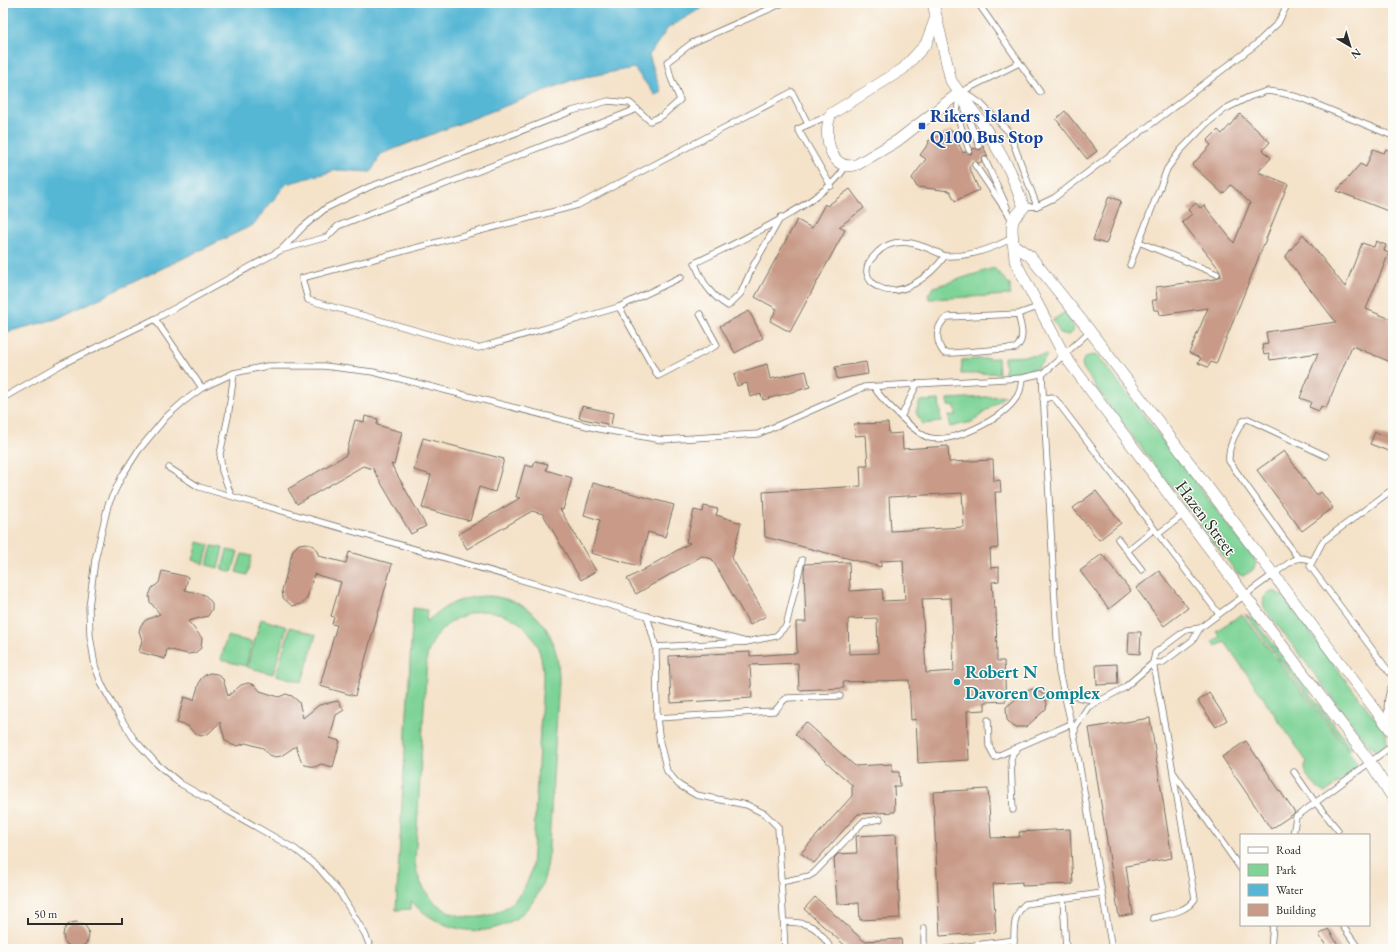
<svg xmlns="http://www.w3.org/2000/svg" width="1396" height="952" viewBox="0 0 1396 952" font-family="'EB Garamond',serif">
  <rect width="100%" height="100%" fill="#fdfcf7"/>
  <filter id="ink" filterUnits="userSpaceOnUse"><feTurbulence type="fractalNoise" baseFrequency=".025" numOctaves="2"/><feDisplacementMap in="SourceGraphic" scale="8" xChannelSelector="R" yChannelSelector="G"/><feConvolveMatrix kernelMatrix="1 2 1 2 8 2 1 2 1" color-interpolation-filters="sRGB"/></filter>
  <filter id="wash" filterUnits="userSpaceOnUse"><feTurbulence type="fractalNoise" baseFrequency=".012" numOctaves="4" result="noise"/><feDisplacementMap in="SourceGraphic" scale="16" xChannelSelector="R" yChannelSelector="G"/><feGaussianBlur stdDeviation="0.9" result="paint"/><feColorMatrix in="noise" values="0 0 0 0 0 0 0 0 0 0 0 0 0 0 0 0 0 1.4 0 .05"/><feComposite in="paint" operator="in"/></filter>
  <g filter="url(#wash)">
    <rect width="100%" height="100%" fill="#f4e2c9"/>
    <g fill="#7ed397" stroke="#547f61" fill-rule="evenodd">
      <polygon points="994,268 1010,285 1010,295 929,299 928,294 934,287"/>
      <polygon points="1065,312 1074,327 1073,332 1068,335 1060,333 1053,320"/>
      <path d="M1047,355C1039,373 1022,372 1005,373L1004,357Z"/>
      <polygon points="1094,355 1099,357 1255,560 1256,564 1253,570 1243,576 1237,573 1107,403 1083,368 1082,363 1085,357"/>
      <polygon points="998,358 999,373 961,374 962,360"/>
      <polygon points="1005,396 972,422 950,427 949,416 956,415 955,406 948,406 948,399"/>
      <polygon points="939,400 941,422 922,424 916,412 920,401"/>
      <polygon points="198,542 209,545 204,564 193,560"/>
      <polygon points="212,546 223,548 218,568 207,565"/>
      <polygon points="227,550 238,552 232,572 222,569"/>
      <polygon points="242,554 252,556 247,575 236,572"/>
      <path d="M1276,592L1282,596L1386,733L1387,743L1380,749H1372L1366,742L1265,609C1260,599 1266,591 1276,592Z"/>
      <path d="M490,596C537,601 559,635 559,680L548,861C538,936 460,952 411,901V909L396,910L413,608L427,610L426,622C446,604 464,596 490,596ZM480,611C521,611 544,639 543,679L532,868C515,936 426,933 415,863L427,656C435,630 453,616 480,611Z"/>
      <path d="M1242,614L1346,748L1347,747L1245,614L1255,620L1351,747L1348,751L1358,764L1355,770L1325,793C1318,790 1303,775 1304,766L1307,762L1225,642L1216,646L1212,642L1220,636L1216,631Z"/>
      <polygon points="261,619 287,627 273,674 247,667"/>
      <polygon points="290,627 316,635 302,682 276,675"/>
      <polygon points="227,636 252,642 246,666 221,660"/>
    </g>
    <polygon fill="#56b7d5" stroke="#407180" points="3,3 710,3 668,28 649,55 661,92 655,95 634,68 575,79 381,154 371,172 337,170 286,184 253,225 56,319 3,333"/>
    <g id="blocks">
      <g fill="#c89a87" fill-rule="evenodd">
        <polygon points="1065,111 1097,151 1087,159 1056,119"/>
        <polygon points="1240,114 1270,142 1263,150 1271,158 1258,172 1288,184 1216,364 1211,362 1208,367 1198,363 1201,358 1189,353 1208,308 1160,315 1159,310 1154,310 1152,300 1157,300 1156,287 1215,279 1221,276 1219,269 1182,222 1192,214 1188,210 1196,203 1200,208 1204,205 1234,243 1250,203 1231,185 1223,194 1192,165 1211,145 1207,141 1218,130 1222,134"/>
        <polygon points="952,130 963,153 965,152 971,154 973,148 980,150 983,146 988,157 983,156 981,162 979,163 973,161 969,167 979,190 955,201 950,191 917,187 912,178 926,159 920,155 929,143 928,141"/>
        <polygon points="1373,149 1384,153 1386,149 1393,152 1393,213 1337,191 1360,164 1366,167"/>
        <polygon points="850,189 864,208 839,227 845,230 790,332 770,321 777,309 755,297 797,220 812,228 825,204 827,206"/>
        <polygon points="1109,196 1121,201 1106,244 1093,240"/>
        <polygon points="1303,234 1345,287 1362,243 1374,247 1376,241 1386,245 1384,251 1389,253 1366,309 1393,320 1393,363 1352,346 1326,408 1321,406 1319,411 1309,407 1311,402 1300,398 1318,353 1270,360 1269,354 1264,355 1262,345 1268,344 1266,332 1336,322 1285,257"/>
        <polygon points="749,311 763,338 735,353 720,326"/>
        <polygon points="866,362 868,374 837,379 835,367"/>
        <polygon points="767,364 770,379 806,371 810,387 763,400 761,394 750,397 747,383 737,386 734,374"/>
        <polygon points="582,406 613,413 611,425 579,418"/>
        <polygon points="365,416 378,419 377,425 402,432 394,465 391,464 426,526 411,534 373,469 363,466 297,504 288,489 346,455 355,420 364,422"/>
        <path d="M888,423L889,434L902,433L903,449L948,446L949,462L993,460L994,481L1000,480L1001,492H995L998,548L990,549L991,568L999,567V581L992,582L994,608H996L997,661H1004L1006,701L985,702V710L967,711L969,760L918,763L916,719L911,720L909,680L843,682L844,688L799,690L798,663L750,665L752,698L671,703L669,656L750,652V656L797,653L796,622H806L804,572L805,564L849,562L850,591L882,589L883,601L905,600L903,560L881,561V567L765,537L763,492L861,486L860,466H868L866,435L855,436L854,424ZM962,493L964,527L891,531L889,497ZM951,598L954,671L926,673L922,599ZM877,618L878,653L849,654L848,619Z"/>
        <polygon points="1375,432 1393,439 1393,453 1370,444"/>
        <polygon points="423,438 504,459 495,492 479,487 470,521 422,508 431,475 414,470"/>
        <polygon points="1284,451 1316,495 1321,492 1333,508 1302,531 1257,470"/>
        <polygon points="535,461 548,464 546,470 572,478 563,510 560,509 596,571 581,580 543,514 532,511 467,549 458,534 520,498 516,497 525,465 533,467"/>
        <polygon points="593,483 674,505 665,537 648,532 639,566 591,553 600,520 584,515"/>
        <polygon points="1096,491 1121,523 1099,540 1073,508"/>
        <polygon points="704,506 718,509 716,515 741,523 732,558 766,616 750,625 712,559 702,556 636,594 627,579 690,543 686,542 694,510 703,512"/>
        <polygon points="307,543 315,547 319,556 346,563 349,552 392,564 355,696 320,686 337,625 332,624 334,617 331,616 341,582 314,574 307,598 302,604 292,606 283,598 282,590 293,550 299,544"/>
        <polygon points="1102,554 1131,591 1109,609 1080,571"/>
        <polygon points="162,571 188,577 185,590 205,595 212,603 212,609 208,616 188,621 202,638 201,648 195,653 188,654 167,649 165,659 139,652 142,640 139,631 141,625 146,620 160,614 150,602 149,596 152,588 159,583"/>
        <polygon points="1159,571 1188,608 1164,626 1136,588"/>
        <polygon points="1129,632 1141,632 1140,654 1128,653"/>
        <polygon points="1117,664 1118,684 1097,685 1096,665"/>
        <polygon points="210,673 217,674 223,679 228,696 241,685 248,683 255,685 260,691 279,697 286,694 292,696 299,702 303,718 319,705 338,701 344,710 336,715 330,738 340,741 333,767 321,764 315,767 305,765 301,761 296,746 281,756 276,757 269,755 263,748 246,743 238,746 232,745 225,740 220,722 209,733 201,736 194,733 188,726 177,723 184,697 194,700 200,680 205,675"/>
        <polygon points="1032,689 1038,691 1044,695 1047,704 1046,709 1026,727 1014,727 1007,720 1006,707 1025,692"/>
        <polygon points="1209,693 1227,720 1216,727 1198,701"/>
        <polygon points="1150,718 1172,858 1126,866 1133,914 1119,917 1089,728"/>
        <polygon points="806,722 855,766 892,764 892,772 899,772 900,786 894,786 895,812 858,814 814,863 801,853 852,796 852,785 795,734"/>
        <polygon points="1246,741 1295,813 1271,829 1222,757"/>
        <polygon points="988,789 991,838 1020,837 1019,832 1070,829 1073,884 1022,886 1022,882 993,884 996,932 940,936 933,792"/>
        <polygon points="896,834 900,918 860,920 859,903 837,904 834,858 838,854 857,853 856,836"/>
        <polygon points="815,897 864,941 901,939 902,949 849,949 804,909"/>
        <circle cx="76" cy="935" r="13"/>
        <polygon points="1328,929 1341,949 1328,949 1319,935"/>
      </g>
    </g>
  </g>
  <g filter="url(#ink)">
    <use href="#blocks" fill-opacity="0" stroke="#716b62" stroke-width="1"/>
    <g fill="none" stroke-linecap="round" stroke-linejoin="round">
      <defs>
        <g id="service">
          <polyline points="978,3 1040,92"/>
          <polyline points="963,91 980,103 1009,132 1037,206"/>
          <polyline points="961,92 1019,63"/>
          <polyline points="959,94 957,115 969,150"/>
          <polyline points="962,101 979,146"/>
          <polyline points="830,115 798,129 831,186"/>
          <polyline points="985,160 1007,207"/>
          <polyline points="975,165 1013,221"/>
          <polyline points="1024,207 1037,206 1054,198 1255,45 1278,23 1288,3"/>
          <path d="M781,217L753,266L741,293L728,306C710,295 702,282 695,263C731,245 831,200 846,165"/>
          <polyline points="1139,242 1217,274"/>
          <polyline points="281,250 327,237 338,226 637,109"/>
          <path d="M945,256C922,245 895,232 875,255C870,260 866,265 867,273C868,279 873,285 878,287C901,300 932,274 945,256C968,257 992,249 1012,238"/>
          <polyline points="1130,265 1167,169 1180,151 1206,124 1225,109 1249,97 1267,91 1282,93 1301,98 1393,136"/>
          <polyline points="681,277 619,307 478,348 308,300 302,278 578,205 792,92 808,124"/>
          <polyline points="619,307 658,376 717,345 700,314"/>
          <path d="M1018,314C1021,326 1026,339 1016,348L953,353H944C935,342 935,324 948,317L1018,314L1038,307"/>
          <polyline points="155,319 202,388"/>
          <polyline points="1042,374 1059,672 1075,740 1112,949"/>
          <path d="M874,387C880,398 918,436 930,438C955,443 1002,419 1016,398C1021,392 1021,386 1022,378"/>
          <polyline points="3,398 62,364 155,319 281,250 303,227 326,208 369,187 472,150 572,111 608,101 630,103 650,121 662,116 680,100 671,78 667,62 692,43 783,3"/>
          <polyline points="1043,399 1052,397 1056,400 1219,614"/>
          <polyline points="901,417 917,384"/>
          <polyline points="169,468 199,487 647,616 656,647 657,718 660,743 667,771 679,785 696,795 747,805 765,814 778,827 785,949"/>
          <polyline points="1393,489 1323,541 1310,566 1393,677"/>
          <polyline points="231,495 222,471 220,454 228,417 234,373"/>
          <polyline points="1158,534 1183,515"/>
          <polyline points="1118,539 1142,570"/>
          <polyline points="1127,551 1154,529"/>
          <path d="M1298,558L1229,461C1228,446 1235,434 1243,421L1248,419L1326,456"/>
          <polyline points="647,616 746,642 656,647"/>
          <path d="M1200,628L1186,630L1155,653L1153,663H1162L1193,640L1200,628L1293,560C1300,557 1305,558 1312,561"/>
          <polyline points="746,642 776,636 786,626 802,560"/>
          <polyline points="1153,663 1173,772 1241,869"/>
          <path d="M1063,689C1073,698 1085,699 1098,700"/>
          <path d="M657,718L774,711C780,707 781,701 787,698L840,696"/>
          <polyline points="988,720 989,746 995,757 1071,724"/>
          <path d="M1389,723C1386,709 1386,697 1393,684"/>
          <polyline points="1075,731 1075,727 1088,707 1124,688 1153,663"/>
          <polyline points="1294,772 1315,802 1338,830"/>
          <polyline points="1013,810 1011,760 1013,753 1017,749"/>
          <polyline points="1293,835 1296,817 1393,745"/>
          <polyline points="781,882 809,876 814,873 863,822 880,819"/>
          <polyline points="1063,899 1066,949"/>
          <path d="M1153,918C1169,914 1186,912 1195,899L1173,774"/>
          <path d="M784,922C810,922 818,926 831,949"/>
          <polyline points="1342,925 1359,949"/>
          <polyline points="924,928 924,949"/>
          <polyline points="371,949 365,934 340,893 318,867 295,849 181,784 157,764 134,739 117,712 102,685 95,666 90,636 89,607 95,560 108,505 122,476 138,451 166,417 183,402 202,388 234,373 267,366 324,366 373,372 599,429 662,440 758,434 864,387 1022,378 1044,373 1090,331"/>
          <polyline points="945,949 1014,940"/>
          <path d="M1014,949C1014,932 1012,916 1025,904L1102,893"/>
          <polyline points="1271,949 1273,925"/>
        </g>
        <g id="minor">
          <path d="M933,3L951,81L982,123L993,141L1010,171L1024,207C1021,211 1016,215 1014,219C1009,227 1015,250 1015,261L1064,355L1370,762L1393,798"/>
          <path d="M936,17L926,44L903,69L831,114C822,133 830,175 858,164L897,141L959,93"/>
          <polyline points="1015,246 1030,256 1090,331 1393,733"/>
        </g>
      </defs>
      <use href="#service" stroke="#716b62" stroke-width="7"/>
      <use href="#minor" stroke="#716b62" stroke-width="12"/>
      <use href="#service" stroke="#fff" stroke-width="5.5"/>
      <use href="#minor" stroke="#fff" stroke-width="11"/>
    </g>
  </g>
  <rect fill="#1a4fb4" stroke="#fdfcf7" stroke-width="1.5" x="918" y="122" width="8" height="8" rx="2"/>
  <circle fill="#0f9aa8" stroke="#fdfcf7" stroke-width="1.5" cx="957" cy="682" r="4"/>
  <g text-anchor="middle" stroke-width="3" stroke-linejoin="round" paint-order="stroke">
    <g font-size="18" font-weight="bold" fill="#164399" stroke="#fdfcf7" text-anchor="start">
      <text x="930" y="122">Rikers Island<tspan x="930" dy="21">Q100 Bus Stop</tspan></text>
    </g>
    <g font-size="18" fill="#2b2b2b" stroke="#fdfcf7">
      <text transform="translate(1206 518) rotate(53)" y="6">Hazen Street</text>
    </g>
    <g font-size="18" font-weight="bold" fill="#0d838f" stroke="#fdfcf7" text-anchor="start">
      <text x="965" y="678">Robert N<tspan x="965" dy="21">Davoren Complex</tspan></text>
    </g>
  </g>
  <rect width="1396" height="952" fill="none" stroke="#fdfcf7" stroke-width="16"/>
  <rect x="1240" y="834" width="130" height="92" fill="#fdfcf7" stroke="#a9a8a5"/>
  <rect x="1248" y="847" width="20" height="6" fill="#ffffff" stroke="#a9a8a5"/>
  <text x="1276" y="854" font-size="12" fill="#2b2b2b">Road</text>
  <rect x="1248" y="864" width="20" height="12" fill="#7ed397" stroke="#a9a8a5"/>
  <text x="1276" y="874" font-size="12" fill="#2b2b2b">Park</text>
  <rect x="1248" y="884" width="20" height="12" fill="#56b7d5" stroke="#a9a8a5"/>
  <text x="1276" y="894" font-size="12" fill="#2b2b2b">Water</text>
  <rect x="1248" y="904" width="20" height="12" fill="#c89a87" stroke="#a9a8a5"/>
  <text x="1276" y="914" font-size="12" fill="#2b2b2b">Building</text>
  <g transform="translate(1350 46) rotate(142)" stroke="#fdfcf7" stroke-width="3" paint-order="stroke">
  <path d="M0-3L7 15L0 10L-7 15Z" fill="#2b2b2b"/>
  <text y="-6" font-size="11" font-weight="bold" text-anchor="middle" fill="#2b2b2b">N</text>
  </g>
  <path d="M28 918v6h94v-6" fill="none" stroke="#2b2b2b" stroke-width="2"/>
  <text x="34" y="918" font-size="12" fill="#2b2b2b" stroke="#fdfcf7" stroke-width="3" paint-order="stroke">50 m</text>
</svg>
